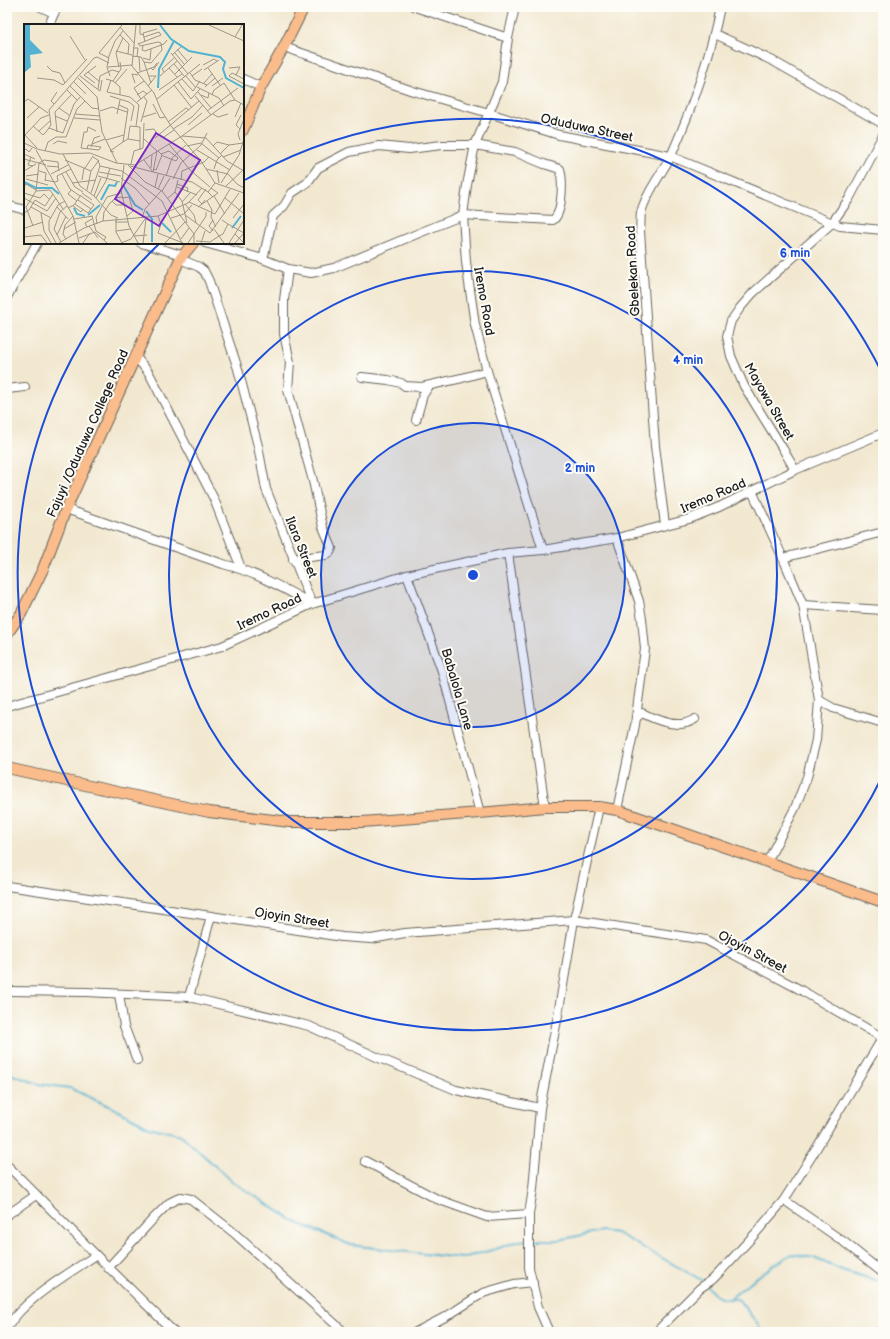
<svg xmlns="http://www.w3.org/2000/svg" width="890" height="1339" viewBox="0 0 890 1339" font-family="'Balsamiq Sans',sans-serif">
  <rect width="100%" height="100%" fill="#fdfcf7"/>
  <filter id="ink" filterUnits="userSpaceOnUse"><feTurbulence type="fractalNoise" baseFrequency=".025" numOctaves="2"/><feDisplacementMap in="SourceGraphic" scale="8" xChannelSelector="R" yChannelSelector="G"/><feConvolveMatrix kernelMatrix="1 2 1 2 8 2 1 2 1" color-interpolation-filters="sRGB"/></filter>
  <filter id="wash" filterUnits="userSpaceOnUse"><feTurbulence type="fractalNoise" baseFrequency=".012" numOctaves="4" result="noise"/><feDisplacementMap in="SourceGraphic" scale="16" xChannelSelector="R" yChannelSelector="G"/><feGaussianBlur stdDeviation="0.9" result="paint"/><feColorMatrix in="noise" values="0 0 0 0 0 0 0 0 0 0 0 0 0 0 0 0 0 1.4 0 .05"/><feComposite in="paint" operator="in"/></filter>
  <g filter="url(#wash)">
    <rect width="100%" height="100%" fill="#f2e8d0"/>
    <g fill="none" stroke-linecap="round" stroke-linejoin="round">
      <g stroke="#53b2d2" stroke-width="2">
        <polyline points="7,1073 39,1084 70,1088 117,1110 149,1127 181,1135 233,1182 295,1222 351,1245 415,1253 462,1258 496,1249 519,1241 527,1240"/>
        <polyline points="531,1240 559,1240 601,1231 617,1233 705,1282"/>
        <path d="M707,1286C718,1300 721,1299 738,1299L757,1323L762,1332"/>
        <path d="M730,1299C749,1282 770,1267 792,1254L814,1258L842,1270L878,1281L883,1278"/>
      </g>
    </g>
  </g>
  <g filter="url(#ink)">
    <g fill="none" stroke-linecap="round" stroke-linejoin="round">
      <defs>
        <g id="minor">
          <polyline points="41,7 54,13"/>
          <polyline points="415,7 508,38"/>
          <polyline points="515,7 508,38 502,82 475,145 467,185 463,215 466,262 475,325 487,371 543,550"/>
          <polyline points="49,25 57,7"/>
          <polyline points="715,34 773,61 883,124"/>
          <polyline points="284,47 413,91 489,113 559,135 670,156 840,226 883,230"/>
          <polyline points="243,79 261,87"/>
          <polyline points="7,205 25,210"/>
          <polyline points="141,243 182,255"/>
          <path d="M205,243L263,259L288,269L311,273L334,268L463,215L553,220C563,213 563,180 560,169L544,164L515,152L475,145H442L409,149L379,146L349,152L318,168L307,183L292,193L284,206L273,216L263,259"/>
          <polyline points="288,269 284,300 284,334 290,362 288,390 313,481 323,527 332,548 330,552 326,555 293,559"/>
          <polyline points="7,297 37,243"/>
          <polyline points="136,357 149,373 214,499 241,568"/>
          <polyline points="362,377 388,380 401,383 405,386 422,387 462,378 487,371"/>
          <polyline points="7,389 25,387"/>
          <polyline points="416,420 423,395 429,386"/>
          <polyline points="795,470 783,449 744,386 731,356 727,336 731,321 740,308 753,293 832,223 849,199 883,135"/>
          <polyline points="752,491 783,558 803,605 819,700 816,740 807,777 795,808 767,862"/>
          <path d="M66,509L223,564C255,572 283,588 312,604L266,489L258,446L238,369L209,281L204,271L199,267L180,259"/>
          <path d="M665,525L655,446L640,231C641,225 640,219 641,213C645,195 662,173 671,156C692,108 710,58 720,7"/>
          <polyline points="617,538 639,601 642,619 645,649 635,725 617,810"/>
          <polyline points="508,553 545,807"/>
          <polyline points="783,558 883,532"/>
          <polyline points="407,575 442,671 480,813"/>
          <polyline points="803,605 883,610"/>
          <polyline points="819,700 833,708 883,723"/>
          <polyline points="7,706 222,646 312,604 407,575 508,553 543,550 617,538 689,519 719,507 795,470 883,433"/>
          <path d="M636,718L642,713C654,719 673,727 686,723C690,722 693,720 695,719"/>
          <polyline points="7,886 211,916 342,937 371,939 405,933 574,920 706,940 799,989 883,1038"/>
          <polyline points="7,991 86,992 189,997 309,1026 379,1058 456,1090 540,1108"/>
          <polyline points="119,994 124,1026 137,1060"/>
          <polyline points="189,997 211,916"/>
          <polyline points="365,1161 437,1199 487,1217 529,1214"/>
          <polyline points="7,1165 96,1255 174,1332"/>
          <polyline points="784,1200 844,1242 883,1273"/>
          <polyline points="7,1215 36,1195"/>
          <polyline points="108,1268 155,1217 169,1203 181,1197 191,1199 233,1232 344,1332"/>
          <path d="M7,1328C25,1298 67,1275 96,1255"/>
          <polyline points="416,1332 447,1316 483,1293 514,1284 533,1282"/>
          <polyline points="549,1332 538,1307 529,1268 529,1214 533,1189 540,1108 558,1015 574,920 599,807"/>
          <polyline points="656,1332 700,1288 712,1280 718,1274 755,1234 784,1200 813,1154 883,1037"/>
        </g>
        <g id="major">
          <polyline points="243,130 261,87 284,47 304,7"/>
          <polyline points="7,634 21,614 43,569 66,509 180,259 193,243"/>
          <polyline points="7,768 209,812 290,822 362,822 480,813 545,807 599,807 617,810 629,814 883,902"/>
        </g>
      </defs>
      <use href="#minor" stroke="#67635b" stroke-width="10"/>
      <use href="#major" stroke="#67635b" stroke-width="12"/>
      <use href="#minor" stroke="#fff" stroke-width="8"/>
      <use href="#major" stroke="#fabc8b" stroke-width="10"/>
    </g>
  </g>
  <circle cx="473" cy="575" r="152" fill="#1d4ed8" fill-opacity=".12"/>
  <g fill="none" stroke="#1d4ed8" stroke-width="2">
    <circle cx="473" cy="575" r="152"/>
    <circle cx="473" cy="575" r="304"/>
    <path d="M883 775A456 456 0 1 1 159 244M245 180A456 456 0 0 1 883 375"/>
  </g>
  <g text-anchor="middle" stroke-width="4" stroke-linejoin="round" paint-order="stroke">
    <g font-size="13" fill="#1c1c1c" stroke="#fdfcf7">
      <text transform="translate(587 127) rotate(12)" y="5">Oduduwa Street</text>
      <text transform="translate(632 271) rotate(-93)" y="5">Gbelekan Road</text>
      <text transform="translate(485 301) rotate(80)" y="5">Iremo Road</text>
      <text transform="translate(770 401) rotate(60)" y="5">Mayowa Street</text>
      <text transform="translate(87 433) rotate(-66)" y="5">Fajuyi /Oduduwa College Road</text>
      <text transform="translate(713 495) rotate(-23)" y="5">Iremo Road</text>
      <text transform="translate(302 547) rotate(68)" y="5">Ilara Street</text>
      <text transform="translate(269 611) rotate(-25)" y="5">Iremo Road</text>
      <text transform="translate(458 689) rotate(74)" y="5">Babalola Lane</text>
      <text transform="translate(292 917) rotate(9)" y="5">Ojoyin Street</text>
      <text transform="translate(753 951) rotate(28)" y="5">Ojoyin Street</text>
    </g>
  </g>
  <g transform="translate(24 24)">
    <rect width="220" height="220" fill="#f2e8d0"/>
    <path d="M0,1H6V16L19,29L6,31L7,43L0,49Z" fill="#53b2d2"/>
    <path fill="none" stroke="#53b2d2" stroke-width="2" d="M136,1L147,15L165,27L196,33L201,38L199,45L202,54L220,64M134,64L135,45L150,17M0,158L12,164H28L35,170M99,161L111,181L119,186M77,176L85,161L91,162L93,158M50,184L53,190L61,192M122,187L128,195V218M64,191L76,181M138,199L147,208M208,204L217,192"/>
    <path fill="none" stroke="#9c9688" stroke-width="1" d="M112,1L108,42L130,69L137,86L147,102L177,137L191,159M116,1V10L120,11M185,1L220,17M96,3L110,19M96,11L105,20L104,30M46,12L61,36M120,13L135,8L137,11M211,13L218,1M121,18L119,9L133,5M114,20L137,11M119,22L118,26L121,27L140,20L143,16M109,24H114L113,32M153,25L163,37M92,27L108,31M147,29L164,50M151,29L160,40M148,31L157,23M108,32L117,33L120,38L127,39L138,26L137,19L134,18L116,22L114,19M115,33L116,47M85,34L75,29L98,1M119,34L126,36L127,25M120,38L127,59M150,40L161,53M179,41L190,35L193,37M23,42L28,47L36,49L41,59M72,42L64,48L76,58M84,43L108,41M95,43L92,29L99,14M127,44L129,46L135,38M145,44L153,53M184,44L196,61M205,44L216,43L212,51M180,46L195,36M64,48L60,51L71,59M140,48L138,45L150,34M113,49L130,43L133,39M166,49L171,56L183,61M151,50L168,33M56,52L76,67L78,56M76,52L88,46L95,48M86,52L83,43L85,32L91,17L99,7M136,52L153,37M162,52L172,64M168,52L178,45M13,54L30,56L39,61L63,35M54,54L73,73L78,108L93,139M82,55L89,57L96,63V71M158,55L169,67L176,57M220,55L208,49L205,52L220,60M87,56L83,68L106,73L115,81L112,102M89,57L97,45L96,38M50,58L62,70M154,58L167,75L176,65M91,59L103,45M111,59L108,50L114,51M180,59L188,50M150,61L168,84M46,62L68,84L75,85M124,62L132,52H125M188,62L199,54M173,63L195,74L200,82M181,63L191,54M74,65L76,52M43,66L53,76M135,66L158,50M174,68L187,84M113,71L119,67L123,70M177,71L184,74L185,69M188,71L190,66L200,59L211,76M86,72L105,78L110,82L107,97M171,72L187,91M117,75L110,64L120,57M133,75L176,40M0,78L4,75L24,89M113,78L128,66M30,80L27,77L33,68M129,80L136,94L141,93M88,83L103,88M35,84L45,91M76,87L88,83M183,87L214,64M51,90L76,92M93,90L96,76M189,90L194,93L204,90M31,92L43,97M119,93L132,89M211,93L217,79M3,94L15,83M50,94L76,96M117,98L123,77L120,73M144,98L162,84L165,86M164,101L178,89M9,102L19,111L22,108L27,101L25,86L70,34L73,33L85,39M25,104L39,109M149,105L168,93L179,81M216,105L212,101L217,91M121,106L130,105L134,111M15,107L26,97M33,108L31,88L47,71M39,109L50,80L56,73M0,110L13,124M1,111L17,94L25,91M158,112L182,114L203,137L220,147M140,113L150,106M131,114L175,77M104,115L116,117M120,115L133,127M82,116L100,111M216,116L214,110L220,95M99,118L104,115L106,102L116,103V126M0,119L13,125M29,120L34,117L43,119M68,120L70,114L76,112M145,120L166,146L186,163M163,122L177,119L195,134M189,122L193,118L205,121L219,119M67,123L68,120L81,115M57,124L60,108H63L64,103L72,107M57,124L75,126L77,123M13,125L36,130L66,129L92,139L111,141L158,112L206,77L211,76L220,81M63,125L64,121L77,123M12,126L49,192L55,219M173,126L206,146M0,127L2,125L5,128L8,124M21,127L24,118L32,113H42L53,85L61,77M134,127L139,132L152,137L154,134L145,127L137,130M90,128L86,127L99,118L104,85L95,81M0,130L11,135M39,130L56,162L70,172L87,191L94,194M196,130L205,121M7,133L4,141L9,142M199,133L217,126M0,135L22,141M41,136L67,147M120,136L129,148L133,127M107,140L110,127L119,124L120,99M100,141L97,166L105,202L114,219M104,141L121,158L138,167L170,210V219M23,142L35,143M76,142L98,147L138,177L158,219M106,142L168,158L184,168M61,144L69,132M127,144L128,131M129,145L132,146L138,131M182,145L204,150L213,160L220,164M190,145L193,136L198,131M193,146L195,159M0,147L12,140M15,147L22,149L21,157M42,148L51,163L59,168M75,148L97,152M27,150L44,141M38,150L46,165L56,172M2,152L15,150M74,152L96,158M142,152L148,134L162,121M97,154L111,164L125,180M2,155L24,161M149,155L157,139L177,121L183,109M21,156L31,158L34,157L33,152L47,145M58,156L60,144M157,156L158,147L180,138L185,133M48,159L72,156M191,159L220,169M197,159L215,131L220,115M153,160L164,164L163,168M202,162L219,146M0,163L2,160L12,166M131,163L134,150M153,163L173,171M134,165L140,152M47,166L44,170L53,177M63,166L67,147L75,136M12,167L26,166L39,185M138,167L146,154M151,168L158,177L163,199M0,169L16,174L20,170L25,175M58,169L68,176M67,169L76,142L74,136L69,133M70,172L77,154M190,172L201,190M189,173L184,168L191,159M0,174L23,187L32,174M72,174L82,157L86,144M98,174L105,173L109,187L103,192M144,174L151,168L154,156M201,174L219,189M54,176L67,185M181,176L178,180L174,176L182,165M88,177L92,181H100M183,177L188,186L187,193L192,203M158,178L166,169M165,178L191,190L206,165M51,180L64,189L70,181L57,172M161,180L170,191L172,199M21,182L29,170M49,182L57,188L59,185M7,183L27,194M33,183L44,195M174,183L194,169L187,164M44,184L50,181L57,171M0,189L5,186L11,176L21,182M17,189L20,207L27,219M161,191L186,209L215,169M68,192L72,207L82,213L80,216M134,192L137,200L134,209L159,219M92,194V208L98,219M118,194L121,185L137,167M147,194L160,190L168,181M209,194L220,180M50,195L69,192M79,197L80,188L86,179L92,174L98,173M91,198H104M73,200L72,193L83,173L97,169M204,200L220,209M9,202L2,183L12,167L15,139L20,136L34,138L35,147M65,202L74,214M63,203L61,199L68,195M1,204L19,198M40,205L52,198M190,205L200,219M92,207L107,205M189,207L185,202L189,196M71,208L83,219M211,210L220,219M33,211L42,192M110,212L123,211M195,212L199,210L204,200L198,196M0,213L17,211L23,219M55,214L71,208M42,215L39,210L41,201L49,192M157,215L165,204M172,217L186,218L195,212M37,218L30,205L36,188L43,182M32,219L25,206V197L34,181L41,177M35,219L60,204L79,197L134,192L164,179L178,164M59,219L66,209M97,219L107,215L121,195M119,219L122,195M141,219L161,198M164,219L182,192V188M177,219L181,207M205,219L220,196M211,219L220,209"/>
    <path fill="#7b2cbf" fill-opacity="0.15" stroke="#7b2cbf" stroke-width="2" d="M132,109L176,136L135,202L91,175Z"/>
    <rect width="220" height="220" fill="none" stroke="#1c1c1c" stroke-width="2"/>
  </g>
  <circle cx="473" cy="575" r="6" fill="#1d4ed8" stroke="#fdfcf7" stroke-width="2"/>
  <g font-size="12" text-anchor="middle" font-weight="bold" fill="#1d4ed8" stroke="#fdfcf7" stroke-width="4" stroke-linejoin="round" paint-order="stroke">
    <text x="795" y="257">6 min</text>
    <text x="688" y="364">4 min</text>
    <text x="580" y="472">2 min</text>
  </g>
  <rect width="890" height="1339" fill="none" stroke="#fdfcf7" stroke-width="24"/>
</svg>
